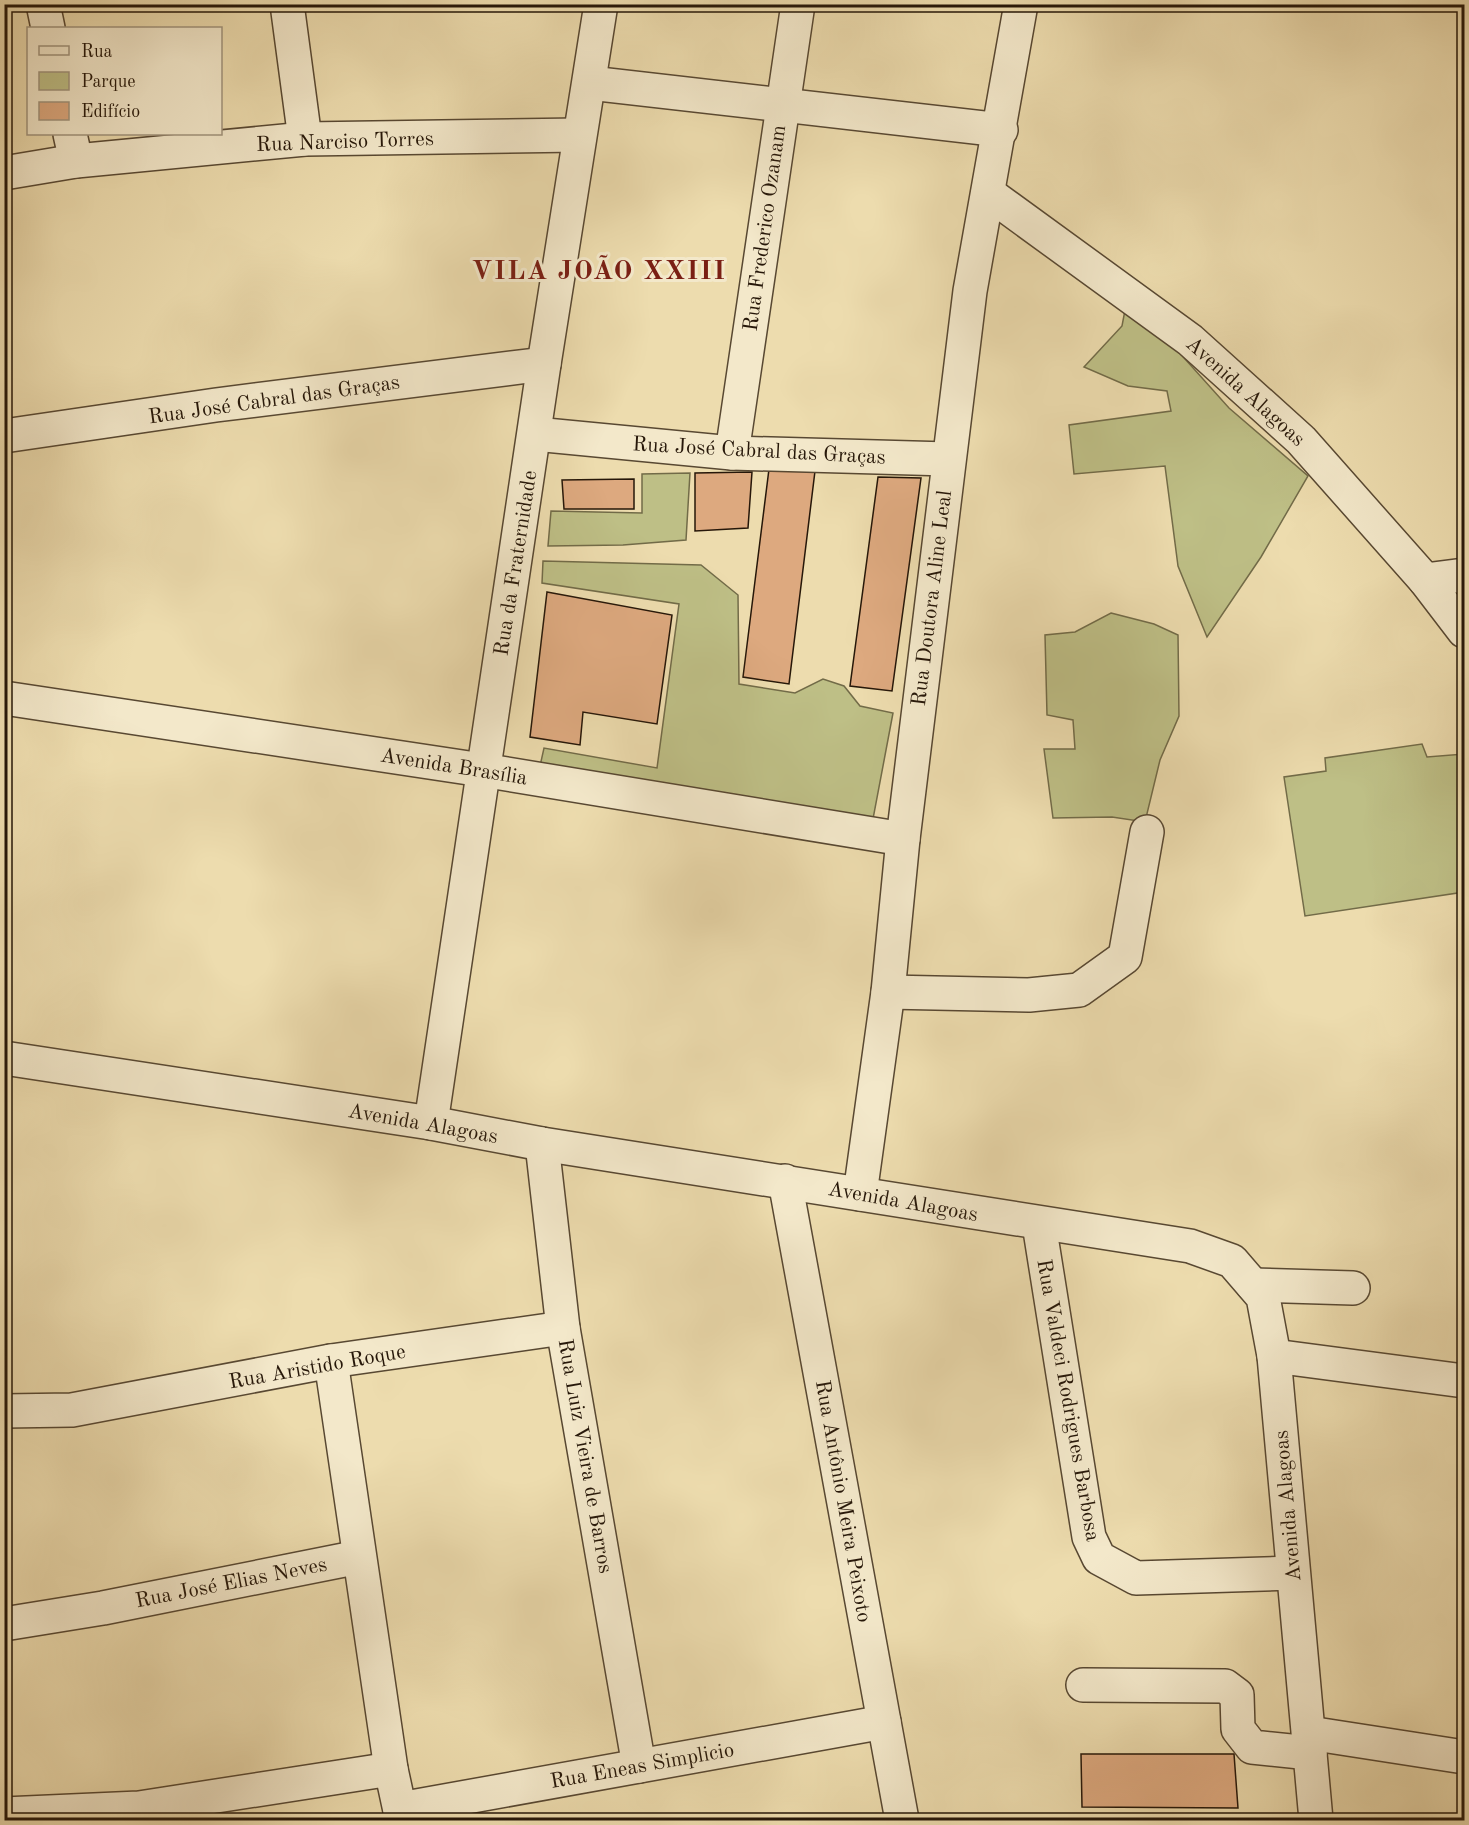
<svg xmlns="http://www.w3.org/2000/svg" width="1469" height="1825" viewBox="0 0 1469 1825" font-family="'Old Standard TT',serif">
  <rect width="100%" height="100%" fill="#eddcae"/>
  <filter id="stains"><feTurbulence type="fractalNoise" baseFrequency=".00333" numOctaves="4"/><feColorMatrix values="0 0 0 0 .2 0 0 0 0 .09 0 0 0 0 .02 0 0 0 .5 -.17"/></filter>
  <radialGradient id="worn" r=".72"><stop offset=".6" stop-color="#630" stop-opacity="0"/><stop offset="1" stop-color="#630" stop-opacity=".3"/></radialGradient>
  <g fill="#bebf86" stroke="#726b48" stroke-width="1.5">
    <polygon points="1126,305 1177,350 1229,408 1308,476 1261,557 1207,637 1178,566 1165,466 1074,474 1069,425 1171,411 1167,391 1128,386 1084,367 1122,326"/>
    <polygon points="690,473 686,540 623,545 548,546 551,511 642,513 642,474"/>
    <polygon points="543,561 701,565 738,595 739,684 795,693 823,679 844,686 860,706 893,713 873,819 540,766 544,748 657,768 679,604 542,583"/>
    <polygon points="1111,613 1154,624 1178,635 1179,716 1160,760 1145,822 1112,817 1053,818 1044,749 1075,749 1073,720 1047,715 1045,635 1075,632"/>
    <polygon points="1422,744 1427,757 1464,754 1464,892 1305,916 1284,777 1326,771 1325,758"/>
  </g>
  <g fill="#dda97f" stroke="#261709" stroke-width="1.5">
    <polygon points="769,469 815,471 789,684 743,677"/>
    <polygon points="752,472 748,528 695,531 695,473"/>
    <polygon points="878,477 921,478 892,691 850,686"/>
    <polygon points="634,479 634,509 564,509 562,480"/>
    <polygon points="547,592 672,615 657,724 583,712 580,745 530,737"/>
    <polygon points="1081,1754 1234,1754 1238,1808 1082,1807"/>
  </g>
  <g fill="none" stroke-linecap="round" stroke-linejoin="round">
    <defs>
      <g id="minor">
        <polyline points="43,4 48,28"/>
        <polyline points="287,4 305,139"/>
        <polyline points="590,83 1001,130"/>
        <polyline points="70,134 76,161"/>
        <polyline points="4,173 76,161 305,139 579,135"/>
        <polyline points="988,193 1190,340 1301,440 1425,580 1464,631"/>
        <polyline points="535,434 732,453 948,459"/>
        <polyline points="4,436 216,405 544,364"/>
        <polyline points="732,453 798,4"/>
        <polyline points="1425,580 1464,575"/>
        <polyline points="4,698 482,770 903,839"/>
        <polyline points="888,992 1029,995 1079,990 1125,957 1147,832"/>
        <polyline points="4,1058 431,1123 542,1144 1190,1246 1232,1261 1263,1297 1274,1356 1316,1820"/>
        <polyline points="431,1123 544,364 601,4"/>
        <polyline points="542,1144 563,1328 639,1766"/>
        <polyline points="785,1181 902,1820"/>
        <polyline points="860,1194 888,992 903,839 970,291 1021,4"/>
        <polyline points="1039,1224 1089,1537 1099,1558 1136,1578 1292,1573"/>
        <polyline points="1253,1285 1353,1288"/>
        <polyline points="1274,1356 1464,1381"/>
        <polyline points="331,1361 391,1769 402,1820"/>
        <polyline points="4,1411 72,1410 331,1361 563,1328"/>
        <polyline points="4,1624 103,1608 359,1557"/>
        <polyline points="1083,1685 1225,1686 1237,1695 1238,1729 1252,1747 1310,1753"/>
        <polyline points="1309,1733 1464,1757"/>
        <polyline points="400,1809 884,1722"/>
        <polyline points="4,1814 139,1808 391,1769"/>
      </g>
    </defs>
    <use href="#minor" stroke="#584832" stroke-width="36"/>
    <use href="#minor" stroke="#f3e8ca" stroke-width="33"/>
  </g>
  <g text-anchor="middle" stroke-width="6" stroke-linejoin="round" paint-order="stroke">
    <g font-size="21" fill="#261709" stroke="#f3e8ca">
      <text transform="translate(345 141) rotate(-2)" y="7">Rua Narciso Torres</text>
      <text transform="translate(764 228) rotate(-82)" y="7">Rua Frederico Ozanam</text>
      <text transform="translate(1246 391) rotate(42)" y="7">Avenida Alagoas</text>
      <text transform="translate(274 399) rotate(-8)" y="7">Rua José Cabral das Graças</text>
      <text transform="translate(759 450) rotate(3)" y="7">Rua José Cabral das Graças</text>
      <text transform="translate(515 563) rotate(-81)" y="7">Rua da Fraternidade</text>
      <text transform="translate(931 598) rotate(-83)" y="7">Rua Doutora Aline Leal</text>
      <text transform="translate(454 766) rotate(9)" y="7">Avenida Brasília</text>
      <text transform="translate(423 1123) rotate(10)" y="7">Avenida Alagoas</text>
      <text transform="translate(903 1201) rotate(10)" y="7">Avenida Alagoas</text>
      <text transform="translate(317 1366) rotate(-10)" y="7">Rua Aristido Roque</text>
      <text transform="translate(1069 1400) rotate(80)" y="7">Rua Valdeci Rodrigues Barbosa</text>
      <text transform="translate(586 1456) rotate(80)" y="7">Rua Luiz Vieira de Barros</text>
      <text transform="translate(844 1501) rotate(80)" y="7">Rua Antônio Meira Peixoto</text>
      <text transform="translate(1287 1506) rotate(-95)" y="7">Avenida Alagoas</text>
      <text transform="translate(231 1582) rotate(-11)" y="7">Rua José Elias Neves</text>
      <text transform="translate(642 1765) rotate(-10)" y="7">Rua Eneas Simplicio</text>
    </g>
    <g font-size="27" font-weight="bold" letter-spacing="1.5" fill="#7a1f14" stroke="#f3e8ca">
      <text x="599" y="279">VILA JOÃO XXIII</text>
    </g>
  </g>
  <rect width="1469" height="1825" fill="none" stroke="#eddcae" stroke-width="24"/>
  <rect x="6" y="6" width="1457" height="1813" fill="none" stroke="#261709" stroke-width="3"/>
  <rect x="12" y="12" width="1445" height="1801" fill="none" stroke="#261709" stroke-width="1.5"/>
  <rect x="27" y="27" width="195" height="108" fill="#f3e8ca" stroke="#a1947d" stroke-width="1.5"/>
  <rect x="39" y="46" width="30" height="9" fill="#f3e8ca" stroke="#a1947d" stroke-width="1.5"/>
  <text x="81" y="57" font-size="18" fill="#261709">Rua</text>
  <rect x="39" y="72" width="30" height="18" fill="#bebf86" stroke="#a1947d" stroke-width="1.5"/>
  <text x="81" y="87" font-size="18" fill="#261709">Parque</text>
  <rect x="39" y="102" width="30" height="18" fill="#dda97f" stroke="#a1947d" stroke-width="1.5"/>
  <text x="81" y="117" font-size="18" fill="#261709">Edifício</text>
  <rect width="100%" height="100%" filter="url(#stains)"/>
  <rect width="100%" height="100%" fill="url(#worn)"/>
</svg>
